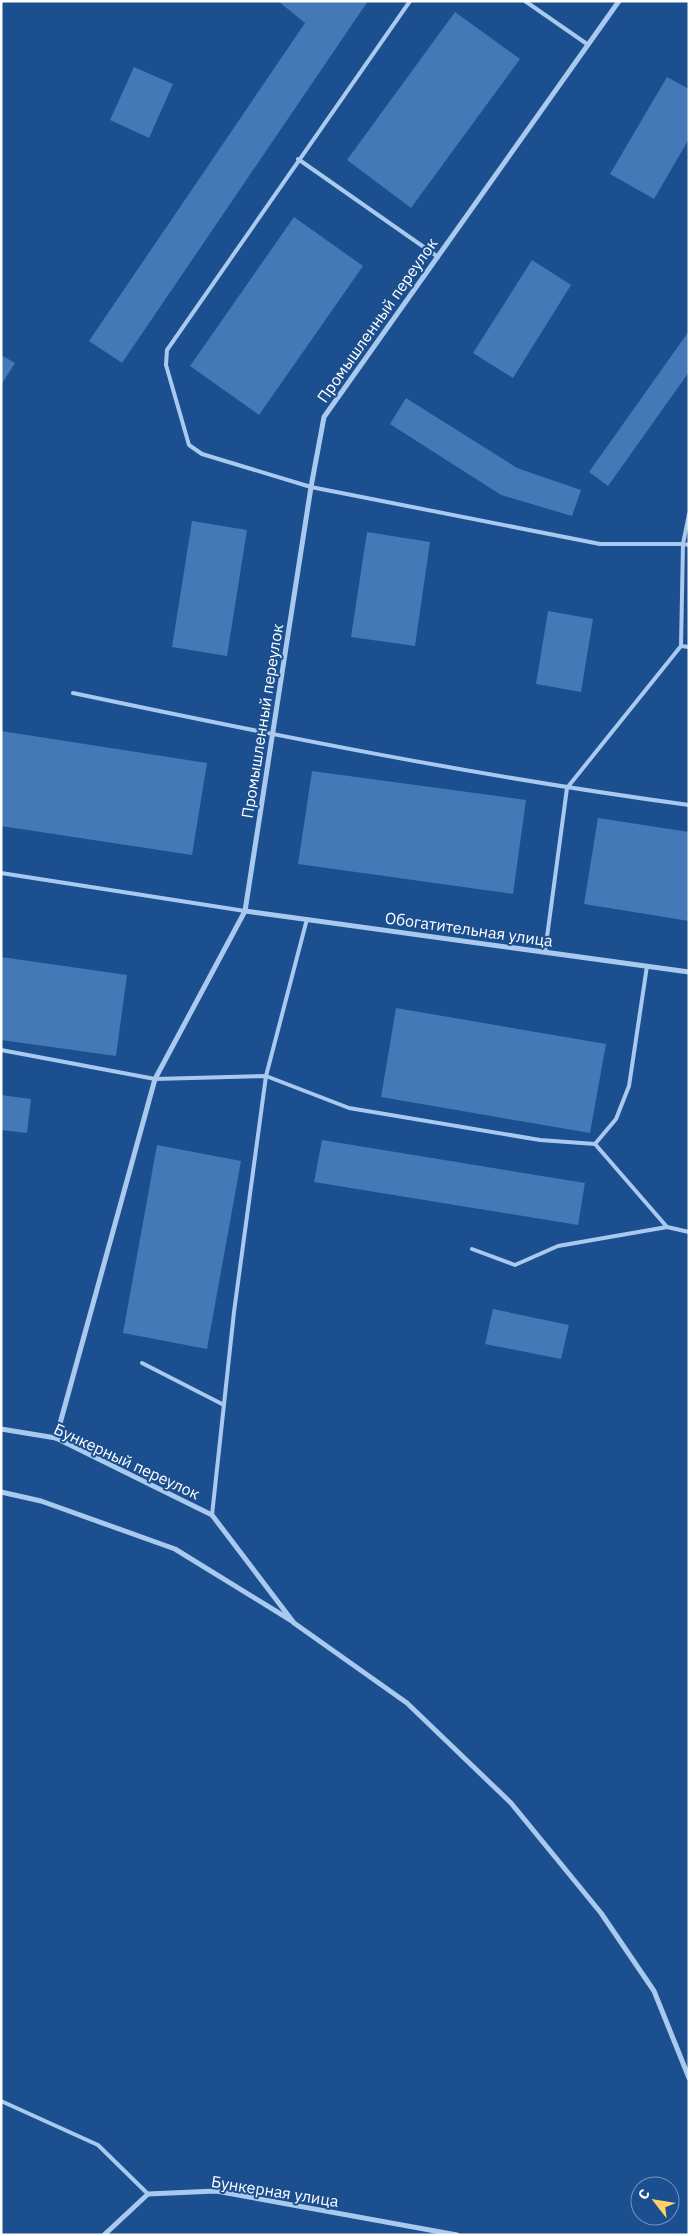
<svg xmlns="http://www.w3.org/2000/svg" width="690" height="2236" viewBox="0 0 690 2236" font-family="'IBM Plex Sans',sans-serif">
  <rect width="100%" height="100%" fill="#1b4f8f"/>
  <g fill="#4478b7">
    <polygon points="278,1 368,1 122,363 89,341 305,23"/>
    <polygon points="455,12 520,59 411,208 347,160"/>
    <polygon points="134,67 173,84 149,138 110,120"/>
    <polygon points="667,77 689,89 689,139 654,199 610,174"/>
    <polygon points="294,217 363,266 259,415 190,366"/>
    <polygon points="532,260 571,285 513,378 473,353"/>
    <polygon points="689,331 689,372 608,486 589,472"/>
    <polygon points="1,355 15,363 1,385"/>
    <polygon points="406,398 517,468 581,490 572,516 501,495 390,424"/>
    <polygon points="192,521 247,530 227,656 172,647"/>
    <polygon points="367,532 430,542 415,646 351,637"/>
    <polygon points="548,611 593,619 581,692 536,684"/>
    <polygon points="1,731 207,763 192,855 1,826"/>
    <polygon points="312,771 526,800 513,894 298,864"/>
    <polygon points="598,818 689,832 689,921 584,904"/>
    <polygon points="1,957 127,975 116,1056 1,1040"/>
    <polygon points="396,1008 606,1044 590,1133 381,1097"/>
    <polygon points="1,1095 31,1099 27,1133 1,1130"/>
    <polygon points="322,1140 585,1183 578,1225 314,1182"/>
    <polygon points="157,1145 241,1161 207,1349 123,1333"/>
    <polygon points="493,1309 569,1325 561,1359 485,1344"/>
  </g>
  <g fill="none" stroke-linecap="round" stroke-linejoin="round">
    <g stroke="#a9c9ee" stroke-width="4">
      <polyline points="410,1 167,350 166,365 189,445 202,454 311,487 600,544 683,544 681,646 567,788 545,952"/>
      <polyline points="525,1 587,44"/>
      <polyline points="298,159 438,257"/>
      <polyline points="689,514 683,544 689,545"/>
      <polyline points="681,646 689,647"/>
      <path d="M73,693C277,736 482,777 689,805"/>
      <polyline points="1,873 245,911"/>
      <polyline points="1,1050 155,1079 266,1076 349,1108 540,1140 595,1144 616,1119 629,1086 647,966"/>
      <polyline points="595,1144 667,1227"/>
      <polyline points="472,1249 515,1265 558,1246 667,1227 689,1232"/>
      <polyline points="142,1363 224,1405"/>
      <polyline points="212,1515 234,1312 266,1076 307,919"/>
      <polyline points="1,2101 98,2145 148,2194"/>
    </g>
    <g stroke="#a9c9ee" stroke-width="5">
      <polyline points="245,911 689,972"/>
      <polyline points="1,1429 56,1438 212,1515 294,1623 407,1703 511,1803 601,1913 654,1991 689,2078"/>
      <polyline points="56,1438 155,1079 245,911 311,487 324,417 619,1"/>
      <polyline points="1,1492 41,1501 175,1549 292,1621"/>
      <polyline points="104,2235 148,2194 216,2191 457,2235"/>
    </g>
  </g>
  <g text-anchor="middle" stroke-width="4" stroke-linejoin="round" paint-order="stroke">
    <g font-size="16" fill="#fff" stroke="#1b4f8f">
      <text transform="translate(377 320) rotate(-55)" y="6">Промышленный переулок</text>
      <text transform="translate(262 721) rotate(-81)" y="6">Промышленный переулок</text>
      <text transform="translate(469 929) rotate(8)" y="6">Обогатительная улица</text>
      <text transform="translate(127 1461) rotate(25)" y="6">Бункерный переулок</text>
      <text transform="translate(275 2191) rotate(9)" y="6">Бункерная улица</text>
    </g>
  </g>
  <rect width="690" height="2236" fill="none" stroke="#ffffff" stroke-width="5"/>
  <g transform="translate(655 2201) rotate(301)"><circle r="24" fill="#1b4f8f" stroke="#7695bc"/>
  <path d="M0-4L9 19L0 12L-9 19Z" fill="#ffd166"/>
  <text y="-8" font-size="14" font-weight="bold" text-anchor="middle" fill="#ffffff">С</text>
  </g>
</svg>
